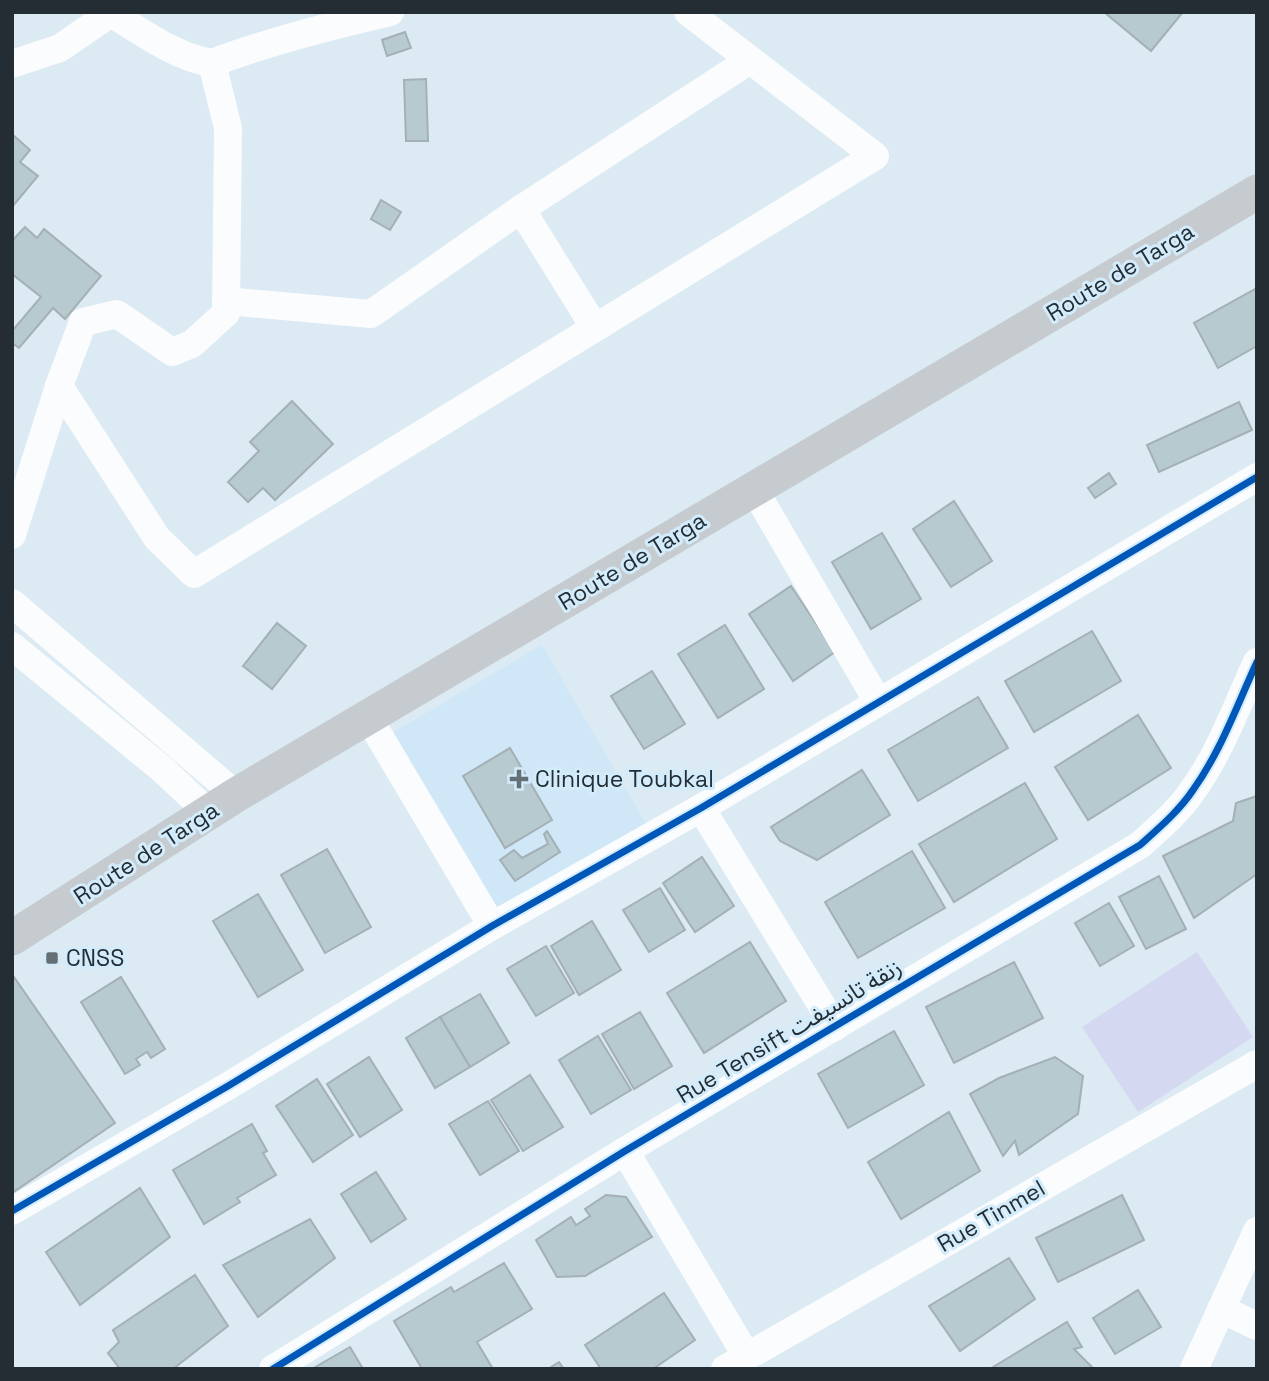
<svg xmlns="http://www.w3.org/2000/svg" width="1269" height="1381" viewBox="0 0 1269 1381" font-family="'Space Grotesk','Noto Sans Arabic',sans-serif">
  <rect width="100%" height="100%" fill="#dceaf3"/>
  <polygon fill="#cfe7f7" points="542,645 647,825 496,913 392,733"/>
  <polygon fill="#d4d8f0" points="1197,952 1253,1037 1138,1112 1082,1027"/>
  <g fill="#b6cad0" stroke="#a4b0b5" stroke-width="2">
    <polygon points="1104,12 1183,12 1151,51"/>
    <polygon points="405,32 411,48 387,56 382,40"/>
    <polygon points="426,79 428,141 406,141 404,80"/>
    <polygon points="12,134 30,150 20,162 38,176 12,207"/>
    <polygon points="381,200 401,212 390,230 371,219"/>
    <polygon points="25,227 37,238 44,229 101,276 65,319 53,308 19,348 12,343 12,331 41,297 12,274 12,241"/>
    <polygon points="1257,288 1257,346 1218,368 1194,323"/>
    <polygon points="292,401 333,444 275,500 263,488 248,502 228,482 259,451 250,442"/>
    <polygon points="1239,402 1252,430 1159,472 1147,445"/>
    <polygon points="1109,473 1116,484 1095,498 1088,488"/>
    <polygon points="954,501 992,561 951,587 913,529"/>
    <polygon points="882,533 921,599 871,629 832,562"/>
    <polygon points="791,586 835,652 793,681 749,614"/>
    <polygon points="277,623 306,646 272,689 243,666"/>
    <polygon points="725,625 764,689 718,718 678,654"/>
    <polygon points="1092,631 1121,681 1034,732 1005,681"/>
    <polygon points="652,671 685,724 644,749 611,696"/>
    <polygon points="978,697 1008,748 918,801 888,750"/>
    <polygon points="1138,715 1171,768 1088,820 1055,767"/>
    <polygon points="510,748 552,820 505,848 463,776"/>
    <polygon points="862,770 890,815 817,860 780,841 771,827"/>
    <polygon points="1025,783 1057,839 954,902 919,844"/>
    <polygon points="1257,796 1257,874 1194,918 1163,856 1233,821 1236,803"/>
    <polygon points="547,831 560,852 515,881 500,860 514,850 522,858 548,844 544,834"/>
    <polygon points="327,849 371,927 325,953 281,875"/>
    <polygon points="912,851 945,908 858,958 825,902"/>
    <polygon points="702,857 734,906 695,932 663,883"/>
    <polygon points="1159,876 1186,929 1146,949 1119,897"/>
    <polygon points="660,888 685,930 649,952 623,910"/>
    <polygon points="258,894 303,970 258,997 213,921"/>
    <polygon points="1109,903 1134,946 1100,966 1075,923"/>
    <polygon points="592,921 621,970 579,995 551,946"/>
    <polygon points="750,942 786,1001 704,1053 667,993"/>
    <polygon points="546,946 574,993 536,1016 507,969"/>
    <polygon points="1014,962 1043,1018 954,1063 926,1007"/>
    <polygon points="14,977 115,1123 12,1193 12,978"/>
    <polygon points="121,977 165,1049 151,1058 147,1052 136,1059 140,1065 125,1074 81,1002"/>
    <polygon points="480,994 509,1043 470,1067 440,1017"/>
    <polygon points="640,1012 672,1066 634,1089 602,1034"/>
    <polygon points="440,1017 470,1067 435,1088 406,1038"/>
    <polygon points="894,1031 924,1085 848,1128 818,1074"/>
    <polygon points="598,1036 631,1090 591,1114 559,1060"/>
    <polygon points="369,1057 402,1110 360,1137 327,1084"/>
    <polygon points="1055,1057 1083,1076 1078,1114 1019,1155 1015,1141 1003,1156 970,1094 999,1078"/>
    <polygon points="530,1075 563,1127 523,1151 491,1100"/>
    <polygon points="317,1079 353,1135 313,1162 276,1106"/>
    <polygon points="488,1101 519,1151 480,1175 449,1124"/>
    <polygon points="949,1112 980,1171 901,1219 868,1162"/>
    <polygon points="252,1124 267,1151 263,1153 276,1175 237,1198 240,1202 204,1224 173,1170"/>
    <polygon points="376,1172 406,1219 371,1242 341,1194"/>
    <polygon points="140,1188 170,1237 80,1305 46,1252"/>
    <polygon points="606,1195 626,1197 652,1237 585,1276 557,1277 536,1240 571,1217 576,1225 590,1216 585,1209"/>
    <polygon points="1122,1195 1144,1240 1058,1282 1036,1238"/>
    <polygon points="310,1219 335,1258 258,1317 223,1265"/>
    <polygon points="1009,1258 1035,1299 960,1351 929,1306"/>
    <polygon points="504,1263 532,1309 477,1342 493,1369 422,1369 394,1321 451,1287 454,1292"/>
    <polygon points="195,1275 228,1326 173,1369 120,1369 108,1353 119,1342 113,1330"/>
    <polygon points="1138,1290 1161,1327 1115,1354 1093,1318"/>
    <polygon points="664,1293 695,1340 653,1369 601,1369 585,1345"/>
    <polygon points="1067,1322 1082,1347 1074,1349 1094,1369 990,1369"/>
    <polygon points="350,1347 363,1369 312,1369"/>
    <polygon points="559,1362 564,1369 548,1369"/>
  </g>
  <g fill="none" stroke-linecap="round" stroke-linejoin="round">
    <g stroke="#fafcfd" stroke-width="28">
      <path d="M212,63C270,41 329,26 390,12"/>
      <path d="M12,64L60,48L111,13C142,32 177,58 212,63L228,128L226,313L192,344L172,352L117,314L83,322L59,386L12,535"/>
      <polyline points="226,301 371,314 521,209"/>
      <polyline points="595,328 521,209 750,60"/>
      <polyline points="59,386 157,538 194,574 875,156 688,12"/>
      <polyline points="754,489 878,702"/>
      <polyline points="12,603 236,795"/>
      <polyline points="12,646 162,769 209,813"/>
      <polyline points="368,717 492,926"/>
      <polyline points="701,808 835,1027"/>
      <polyline points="625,1151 746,1355"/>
      <polyline points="12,1211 228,1086 492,926 701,808 1257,477"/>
      <polyline points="1221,1309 1257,1326"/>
      <path d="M273,1369L625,1151L1140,845C1159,828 1179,811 1193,790C1221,751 1237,705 1257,662"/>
      <polyline points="725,1369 1257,1064"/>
      <polyline points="1194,1369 1257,1231"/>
    </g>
    <polyline stroke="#c6cbcf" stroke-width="35" points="12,938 236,795 1257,192"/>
    <defs>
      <g id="cycleway">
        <polyline points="12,1211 228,1086 492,926 701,808 1257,477"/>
        <path d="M273,1369L625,1151L1140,845C1159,828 1179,811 1193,790C1221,751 1237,705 1257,662"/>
      </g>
    </defs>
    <use href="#cycleway" stroke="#d3ecfc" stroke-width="11"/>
    <use href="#cycleway" stroke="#0057b8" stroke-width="7"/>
  </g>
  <g fill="#646f76" stroke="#d3ecfc" stroke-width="2.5">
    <path d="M515.5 768.5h7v7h7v7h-7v7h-7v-7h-7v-7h7z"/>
    <rect x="45" y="951" width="14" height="14" rx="3.5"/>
  </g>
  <g text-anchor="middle" stroke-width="6" stroke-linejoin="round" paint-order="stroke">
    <g font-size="23" fill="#232d33" stroke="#d3ecfc">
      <text transform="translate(1120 272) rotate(-31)" y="8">Route de Targa</text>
      <text transform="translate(632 561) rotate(-31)" y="8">Route de Targa</text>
      <text transform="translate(146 853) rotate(-33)" y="8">Route de Targa</text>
      <text transform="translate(789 1031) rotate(-31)" y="8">Rue Tensift زنقة تانسيفت</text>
      <text transform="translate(991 1216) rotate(-30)" y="8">Rue Tinmel</text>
    </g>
    <g font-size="23" fill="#232d33" stroke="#d3ecfc" text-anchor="start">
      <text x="535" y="787">Clinique Toubkal</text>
      <text x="66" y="966">CNSS</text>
    </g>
  </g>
  <rect width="1269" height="1381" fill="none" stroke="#232d33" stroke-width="28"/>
</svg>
